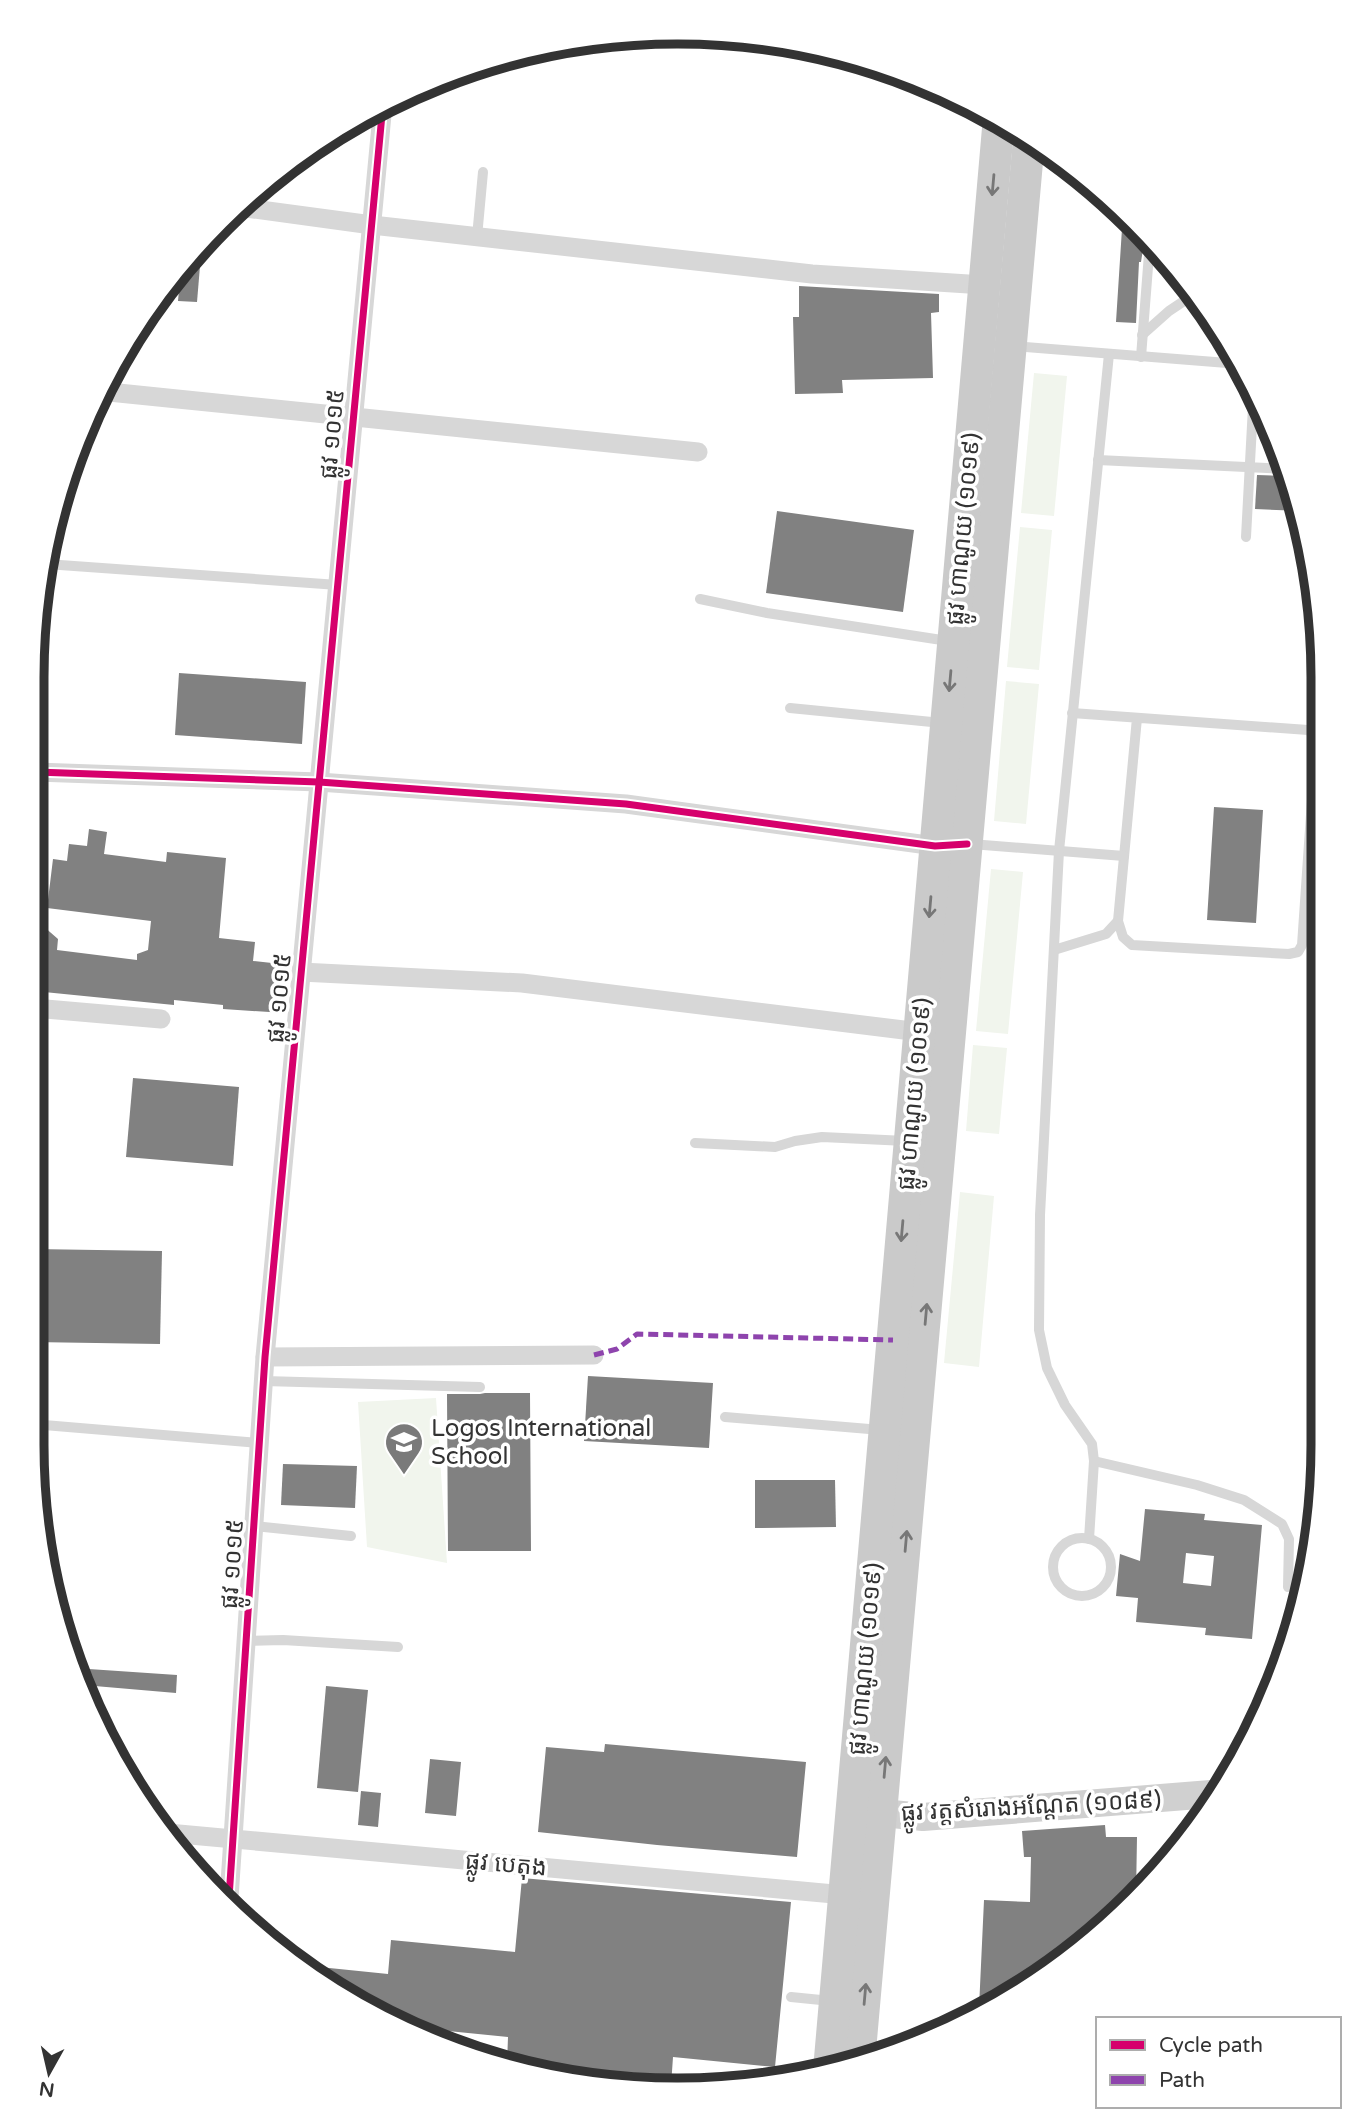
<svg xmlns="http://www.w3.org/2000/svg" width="1355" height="2122" viewBox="0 0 1355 2122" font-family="'Varela Round','Noto Sans Khmer',sans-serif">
  <rect width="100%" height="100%" fill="#fff"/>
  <g fill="#f1f5ed">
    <polygon points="1034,373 1067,376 1054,516 1021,513"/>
    <polygon points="1020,527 1052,530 1039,670 1007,667"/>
    <polygon points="1006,681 1039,684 1026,824 994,821"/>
    <polygon points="991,869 1023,872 1008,1034 976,1031"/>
    <polygon points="973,1045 1007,1048 999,1134 966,1131"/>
    <polygon points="960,1192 994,1196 979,1367 944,1363"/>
    <polygon points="436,1398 447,1563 367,1547 358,1402"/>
  </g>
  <g fill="#818181" fill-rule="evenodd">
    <polygon points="1123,213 1145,236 1141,262 1139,262 1136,323 1116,322"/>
    <polygon points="202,242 197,302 178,301 181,268 192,252"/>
    <polygon points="799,286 939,294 939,312 931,313 933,378 842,380 843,393 795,394 793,317 799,317"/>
    <polygon points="1257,475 1289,476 1302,511 1255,509"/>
    <polygon points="777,511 914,530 903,612 766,593"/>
    <polygon points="179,673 306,682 302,744 175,735"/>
    <polygon points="1214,807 1263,810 1256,923 1207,920"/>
    <polygon points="89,829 107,832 104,854 166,862 167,852 226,858 219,938 255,942 253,961 290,965 285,1013 223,1009 223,1005 174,1000 174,1005 34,991 35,919 58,939 57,950 137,960 137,954 148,950 151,921 47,908 53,859 67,861 69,844 87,846"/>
    <polygon points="133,1078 239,1087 233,1166 126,1157"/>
    <polygon points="33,1249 162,1251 160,1344 32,1342"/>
    <polygon points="588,1376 713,1383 709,1448 584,1441"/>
    <polygon points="485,1393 530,1393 531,1551 448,1551 447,1394 480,1394"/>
    <polygon points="283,1464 357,1466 355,1508 281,1505"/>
    <polygon points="755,1480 835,1480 836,1527 755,1528"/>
    <path d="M1145,1509L1205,1514L1204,1520L1262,1525L1252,1639L1205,1635L1206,1628L1136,1622L1138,1598L1116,1596L1120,1554L1140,1561ZM1186,1553L1214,1556L1211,1586L1183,1583Z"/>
    <polygon points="74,1668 177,1675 176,1693 83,1685"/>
    <polygon points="326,1686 368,1690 358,1792 317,1788"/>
    <polygon points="605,1744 806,1762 797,1857 657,1845 538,1832 546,1747 604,1752"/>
    <polygon points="430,1759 461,1762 456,1816 425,1813"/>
    <polygon points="361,1791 381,1793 378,1827 358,1825"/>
    <polygon points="1105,1825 1106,1837 1137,1837 1136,1895 1036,1982 979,2008 984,1900 1030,1902 1031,1857 1024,1857 1022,1831"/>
    <polygon points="522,1878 791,1902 775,2067 673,2057 671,2086 636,2089 507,2064 508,2037 418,2028 300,1965 388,1974 391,1940 515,1952"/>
  </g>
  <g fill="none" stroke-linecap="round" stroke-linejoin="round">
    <polyline stroke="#d6d6d6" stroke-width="3.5" stroke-dasharray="3.5 3.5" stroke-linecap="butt" points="600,43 677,41 852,58"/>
    <g stroke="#d7d7d7" stroke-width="10">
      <polyline points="477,237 483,172"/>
      <polyline points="1142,335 1169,311 1196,293"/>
      <polyline points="1014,346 1240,364"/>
      <polyline points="1141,357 1150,241"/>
      <polyline points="1098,460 1286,469"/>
      <polyline points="1246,537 1254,388"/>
      <polyline points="46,564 338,585"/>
      <polyline points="700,599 767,613 948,641"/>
      <polyline points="790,708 942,723"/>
      <polyline points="1072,713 1308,730 1314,735 1316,742 1302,945 1298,952 1289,954 1132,945 1123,937 1118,921 1137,718"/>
      <polyline points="971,844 1124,856"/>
      <polyline points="1054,950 1106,934 1118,921"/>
      <polyline points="695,1143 775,1147 795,1141 822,1137 906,1141"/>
      <polyline points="264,1381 480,1387"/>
      <polyline points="725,1417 881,1430"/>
      <polyline points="32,1424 259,1443"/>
      <polyline points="1094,1461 1197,1485 1244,1500 1282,1524 1289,1539 1288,1587"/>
      <polyline points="254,1526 351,1536"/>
      <circle cx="1082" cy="1567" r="29"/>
      <polyline points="1089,1539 1094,1461 1092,1444 1065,1405 1047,1368 1039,1330 1040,1215 1059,851 1109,354"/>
      <polyline points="247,1641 283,1640 398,1647"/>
      <polyline points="791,1997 831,2001"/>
    </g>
    <g stroke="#d7d7d7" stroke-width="19">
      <polyline points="575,43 583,44"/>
      <polyline points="239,207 372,225 812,274 984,285"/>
      <polyline points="99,391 698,452"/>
      <polyline points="36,772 319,782 626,804 935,846 945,845"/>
      <polyline points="301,972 522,983 920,1032"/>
      <polyline points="34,1008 161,1019"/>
      <polyline points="265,1357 594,1355"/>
      <polyline points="168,1833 845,1895"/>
      <polyline points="229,1898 265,1357 383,104"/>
    </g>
    <polyline stroke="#d0d0d0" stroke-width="28" points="861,1811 923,1817 1211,1794"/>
    <g stroke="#cacaca" stroke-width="32">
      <polyline points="859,2062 1029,139"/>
      <polyline points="829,2070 999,117"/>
    </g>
    <polyline stroke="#8e44ad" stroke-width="5" stroke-dasharray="10 5" stroke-linecap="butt" points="594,1355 617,1349 637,1334 893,1340"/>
    <defs>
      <g id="cycleway">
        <polyline points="36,772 319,782 626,804 935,846 967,844"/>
        <polyline points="229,1898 265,1357 383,104"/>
      </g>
    </defs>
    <use href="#cycleway" stroke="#fff" stroke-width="11"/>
    <use href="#cycleway" stroke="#d6006c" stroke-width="7"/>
  </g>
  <defs><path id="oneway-shaft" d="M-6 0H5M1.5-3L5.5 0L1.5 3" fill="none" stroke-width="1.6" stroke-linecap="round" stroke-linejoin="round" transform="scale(1.75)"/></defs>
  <g stroke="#777">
    <use href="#oneway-shaft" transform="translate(993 185) rotate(95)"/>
    <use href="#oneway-shaft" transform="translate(950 681) rotate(95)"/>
    <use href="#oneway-shaft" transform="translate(930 907) rotate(95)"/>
    <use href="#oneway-shaft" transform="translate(902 1231) rotate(95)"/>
    <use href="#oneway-shaft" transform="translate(926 1314) rotate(-85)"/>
    <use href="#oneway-shaft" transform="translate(906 1541) rotate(-85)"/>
    <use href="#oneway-shaft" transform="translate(885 1767) rotate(-85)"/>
    <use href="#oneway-shaft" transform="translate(865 1994) rotate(-85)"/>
  </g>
  <defs>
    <symbol id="school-pin" viewBox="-11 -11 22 30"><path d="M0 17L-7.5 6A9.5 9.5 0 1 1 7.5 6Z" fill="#7a7a7a" stroke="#fff"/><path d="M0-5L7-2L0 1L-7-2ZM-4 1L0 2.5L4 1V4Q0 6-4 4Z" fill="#fff"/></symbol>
  </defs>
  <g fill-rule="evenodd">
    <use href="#school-pin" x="382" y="1420" width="44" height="60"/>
  </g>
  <g text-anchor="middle" stroke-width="7" stroke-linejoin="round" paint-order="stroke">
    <g font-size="24" fill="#333" stroke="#fff">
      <text transform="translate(332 434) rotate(-85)" y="8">ផ្លូវ ១០១៥</text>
      <text transform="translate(963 529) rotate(-85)" y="8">ផ្លូវ ហាណូយ (១០១៩)</text>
      <text transform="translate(279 998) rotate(-85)" y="8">ផ្លូវ ១០១៥</text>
      <text transform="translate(914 1094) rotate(-85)" y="8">ផ្លូវ ហាណូយ (១០១៩)</text>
      <text transform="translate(232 1564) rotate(-86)" y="8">ផ្លូវ ១០១៥</text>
      <text transform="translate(865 1659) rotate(-85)" y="8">ផ្លូវ ហាណូយ (១០១៩)</text>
      <text transform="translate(1031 1806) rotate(-3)" y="8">ផ្លូវ វត្តសំរោងអណ្ដែត (១០៨៩)</text>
      <text transform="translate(506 1864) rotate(5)" y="8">ផ្លូវ បេតុង</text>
    </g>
    <g font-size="24" fill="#333" stroke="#fff" text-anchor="start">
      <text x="431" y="1436">Logos International<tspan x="431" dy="28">School</tspan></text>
    </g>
  </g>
  <path d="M0 0H1355V2122H0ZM677 44H678A633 633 0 0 1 1311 677V1445A633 633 0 0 1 678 2078H677A633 633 0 0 1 44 1445V677A633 633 0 0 1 677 44Z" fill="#fff" fill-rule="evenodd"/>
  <path fill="none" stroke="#333" stroke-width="9" d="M677 44H678A633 633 0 0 1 1311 677V1445A633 633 0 0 1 678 2078H677A633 633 0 0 1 44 1445V677A633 633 0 0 1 677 44Z"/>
  <rect x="1096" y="2017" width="245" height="91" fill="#ffffff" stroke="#adadad" stroke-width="2"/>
  <rect x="1110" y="2040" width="35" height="10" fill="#d6006c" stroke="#adadad" stroke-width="2"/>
  <text x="1159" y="2052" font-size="21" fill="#333333">Cycle path</text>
  <rect x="1110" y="2075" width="35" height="10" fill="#8e44ad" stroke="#adadad" stroke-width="2"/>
  <text x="1159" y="2087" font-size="21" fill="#333333">Path</text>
  <g transform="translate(49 2073) rotate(188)" stroke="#ffffff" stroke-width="5" paint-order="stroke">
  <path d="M0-5L12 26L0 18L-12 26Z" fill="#333333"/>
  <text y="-10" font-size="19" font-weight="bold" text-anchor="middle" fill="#333333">N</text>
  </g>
</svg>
